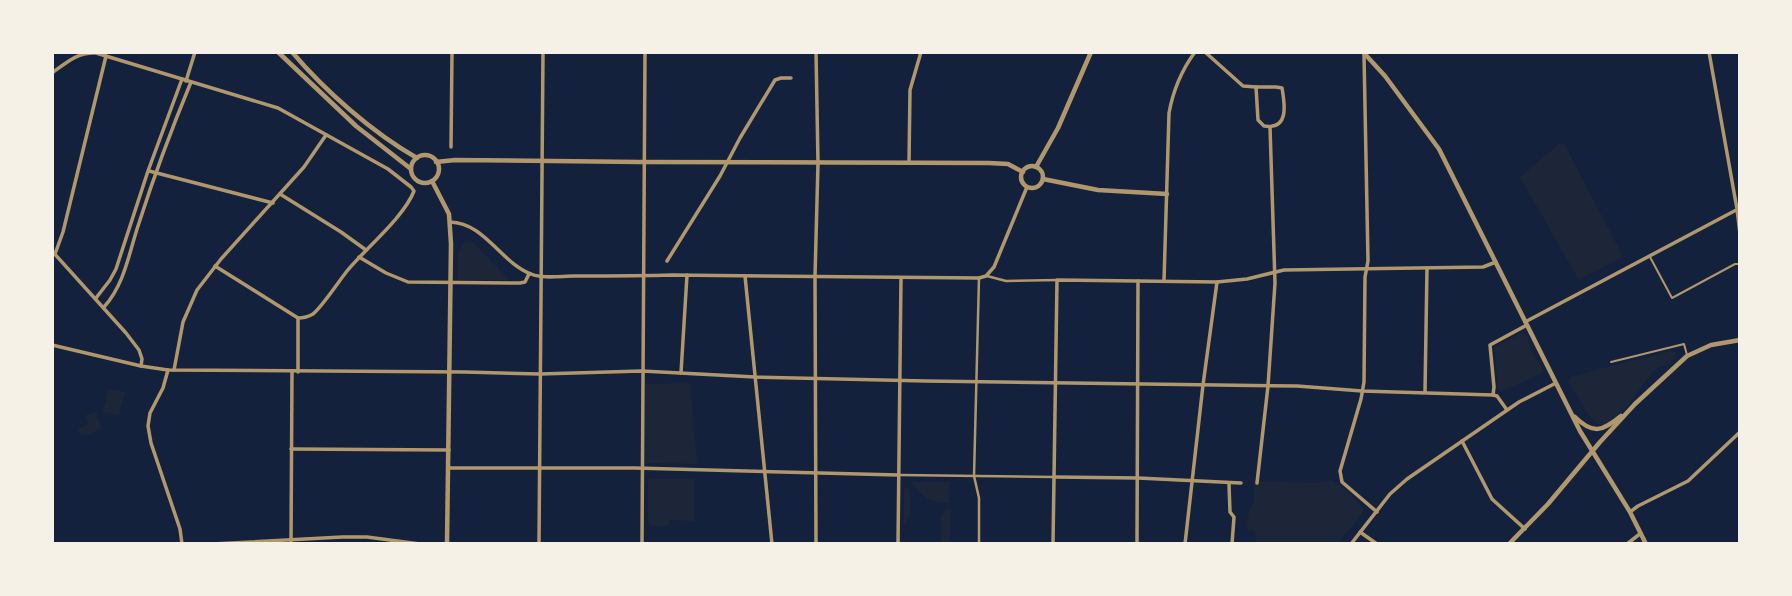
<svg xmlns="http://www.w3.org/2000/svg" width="1792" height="596" viewBox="0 0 1792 596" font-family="Commissioner,sans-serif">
  <rect width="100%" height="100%" fill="#14213d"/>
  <g fill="#1d2539">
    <polygon points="1564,143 1623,257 1579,280 1520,177 1559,144"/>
    <polygon points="466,242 474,243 509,280 458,280 458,251"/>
    <polygon points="1523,332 1527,336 1530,347 1544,372 1501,392 1498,389 1494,347"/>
    <path d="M1672,351L1676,353C1669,370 1666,362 1655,370C1644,379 1640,392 1631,402C1624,411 1613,418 1605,425L1598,424L1589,415L1569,383V380L1572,377L1603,368Z"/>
    <polygon points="690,383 697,464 645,463 645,384"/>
    <polygon points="108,389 125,392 119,415 103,412"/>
    <polygon points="96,412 101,430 81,436 78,428 89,425 86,415"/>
    <polygon points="650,479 694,479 694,521 670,520 668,526 651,526 648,522 648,482"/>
    <polygon points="1332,480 1343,487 1363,507 1363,513 1338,543 1256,543 1255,531 1247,529 1249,510 1254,502 1254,481 1315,483"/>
    <path d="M911,482H950L949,503C929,502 923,498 911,482Z"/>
    <path d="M904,487L909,489C911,501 912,516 904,525Z"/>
    <polygon points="951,509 950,543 941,543 941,516 944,510"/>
  </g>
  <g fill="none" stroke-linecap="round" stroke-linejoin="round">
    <g stroke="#b1986c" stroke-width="2">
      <polyline points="1650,257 1672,298 1735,264 1740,264"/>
      <polyline points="1611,362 1684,344 1687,355"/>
    </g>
    <g stroke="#b1986c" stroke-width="2.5">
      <polyline points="987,276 1006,281 1057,280"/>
      <polyline points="979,278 974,476 979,498 979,544"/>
      <polyline points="900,475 1054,477"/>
    </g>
    <g stroke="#b1986c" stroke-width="3.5">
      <polyline points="1205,52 1243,86 1256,87"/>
      <polyline points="1709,52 1737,209 1740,234"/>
      <polyline points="1364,55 1368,261 1365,277 1364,382 1361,399 1340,471 1342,482 1377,512"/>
      <path d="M52,73C67,62 78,52 96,53L278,108L388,169L411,187L414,191C404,217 366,248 347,271C339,281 322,307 313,314C308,317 303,318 298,318"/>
      <polyline points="186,81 195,52"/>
      <path d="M1256,87H1276L1282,88C1285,105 1289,130 1264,126L1258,120Z"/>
      <polyline points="451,147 452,52"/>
      <polyline points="909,163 910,90 921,52"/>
      <polyline points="149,171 273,203"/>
      <polyline points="280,194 341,232 366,250"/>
      <path d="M450,222C485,223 500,262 531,274C543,279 561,276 574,276C607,276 640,276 672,275L979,278L986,276L994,267L1027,187"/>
      <polyline points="52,251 126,333 139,350 142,359 141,366"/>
      <polyline points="55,254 63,232 106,56"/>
      <polyline points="359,257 386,273 408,282 520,283 525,282 529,274"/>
      <polyline points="667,261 720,176 740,138 775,80 781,78 791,78"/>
      <polyline points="215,266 298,318 298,372"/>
      <polyline points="745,276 772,544"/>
      <path d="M1164,281L1169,113C1173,91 1181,71 1195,52"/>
      <polyline points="96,298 110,280 116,269 148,171 182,79"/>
      <path d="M104,307C125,284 129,252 139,223C154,176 172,128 191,82"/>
      <polyline points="1525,322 1740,208"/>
      <polyline points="52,345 141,366 168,370 465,372 540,374 642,371 755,377 926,381 1297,386 1362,391 1493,395 1497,396 1507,410"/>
      <polyline points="168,370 163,388 150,413 148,426 151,443 180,529 182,544"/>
      <polyline points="174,370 183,322 197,290 221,259 304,167 326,135"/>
      <polyline points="681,373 687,275"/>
      <polyline points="1425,392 1427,268"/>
      <polyline points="1493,395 1494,387 1490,345 1527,325"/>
      <polyline points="1462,441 1492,499 1525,529"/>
      <polyline points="291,449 449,450"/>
      <polyline points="448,468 635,468 898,475"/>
      <polyline points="1054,477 1138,478 1241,483"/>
      <polyline points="1257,483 1268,386 1275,283 1270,127"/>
      <polyline points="1229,484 1230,512 1234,517 1232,544"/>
      <polyline points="1630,512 1638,506 1688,481 1740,432"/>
      <polyline points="1360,532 1377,544"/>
      <polyline points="212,544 342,537 367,537 420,544"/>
      <polyline points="291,544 292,372"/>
      <polyline points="539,544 543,52"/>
      <polyline points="642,544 645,52"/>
      <polyline points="816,544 815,277 818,163 816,52"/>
      <polyline points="898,544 901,278"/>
      <polyline points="1053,544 1057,280 1217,282 1247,279 1284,270 1483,267 1496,262"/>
      <polyline points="1137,544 1138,281"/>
      <polyline points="1185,544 1203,385 1217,282"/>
      <polyline points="1351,544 1390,494 1407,479 1519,402 1556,383"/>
      <polyline points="1627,544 1641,533"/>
    </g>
    <g stroke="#b1986c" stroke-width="4.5">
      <polyline points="278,52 356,126 411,169"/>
      <path d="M292,52C325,91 373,133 417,158"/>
      <polyline points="1363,52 1385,76 1439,149 1580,431 1630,512 1646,544"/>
      <circle cx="425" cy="169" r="14"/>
      <polyline points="436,162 455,160 639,162 989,163 1008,164 1023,172"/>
      <circle cx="1032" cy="177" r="11"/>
      <polyline points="1036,167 1058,128 1091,52"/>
      <polyline points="1043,179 1098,190 1167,194"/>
      <polyline points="432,181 449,214 451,244 447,544"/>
      <path d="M1575,417C1593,435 1603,431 1621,416"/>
      <polyline points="1509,544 1548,504 1600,442 1635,404 1687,356 1711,345 1740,340"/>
    </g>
  </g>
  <rect width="1792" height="596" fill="none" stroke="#f6f1e7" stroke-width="108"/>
</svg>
